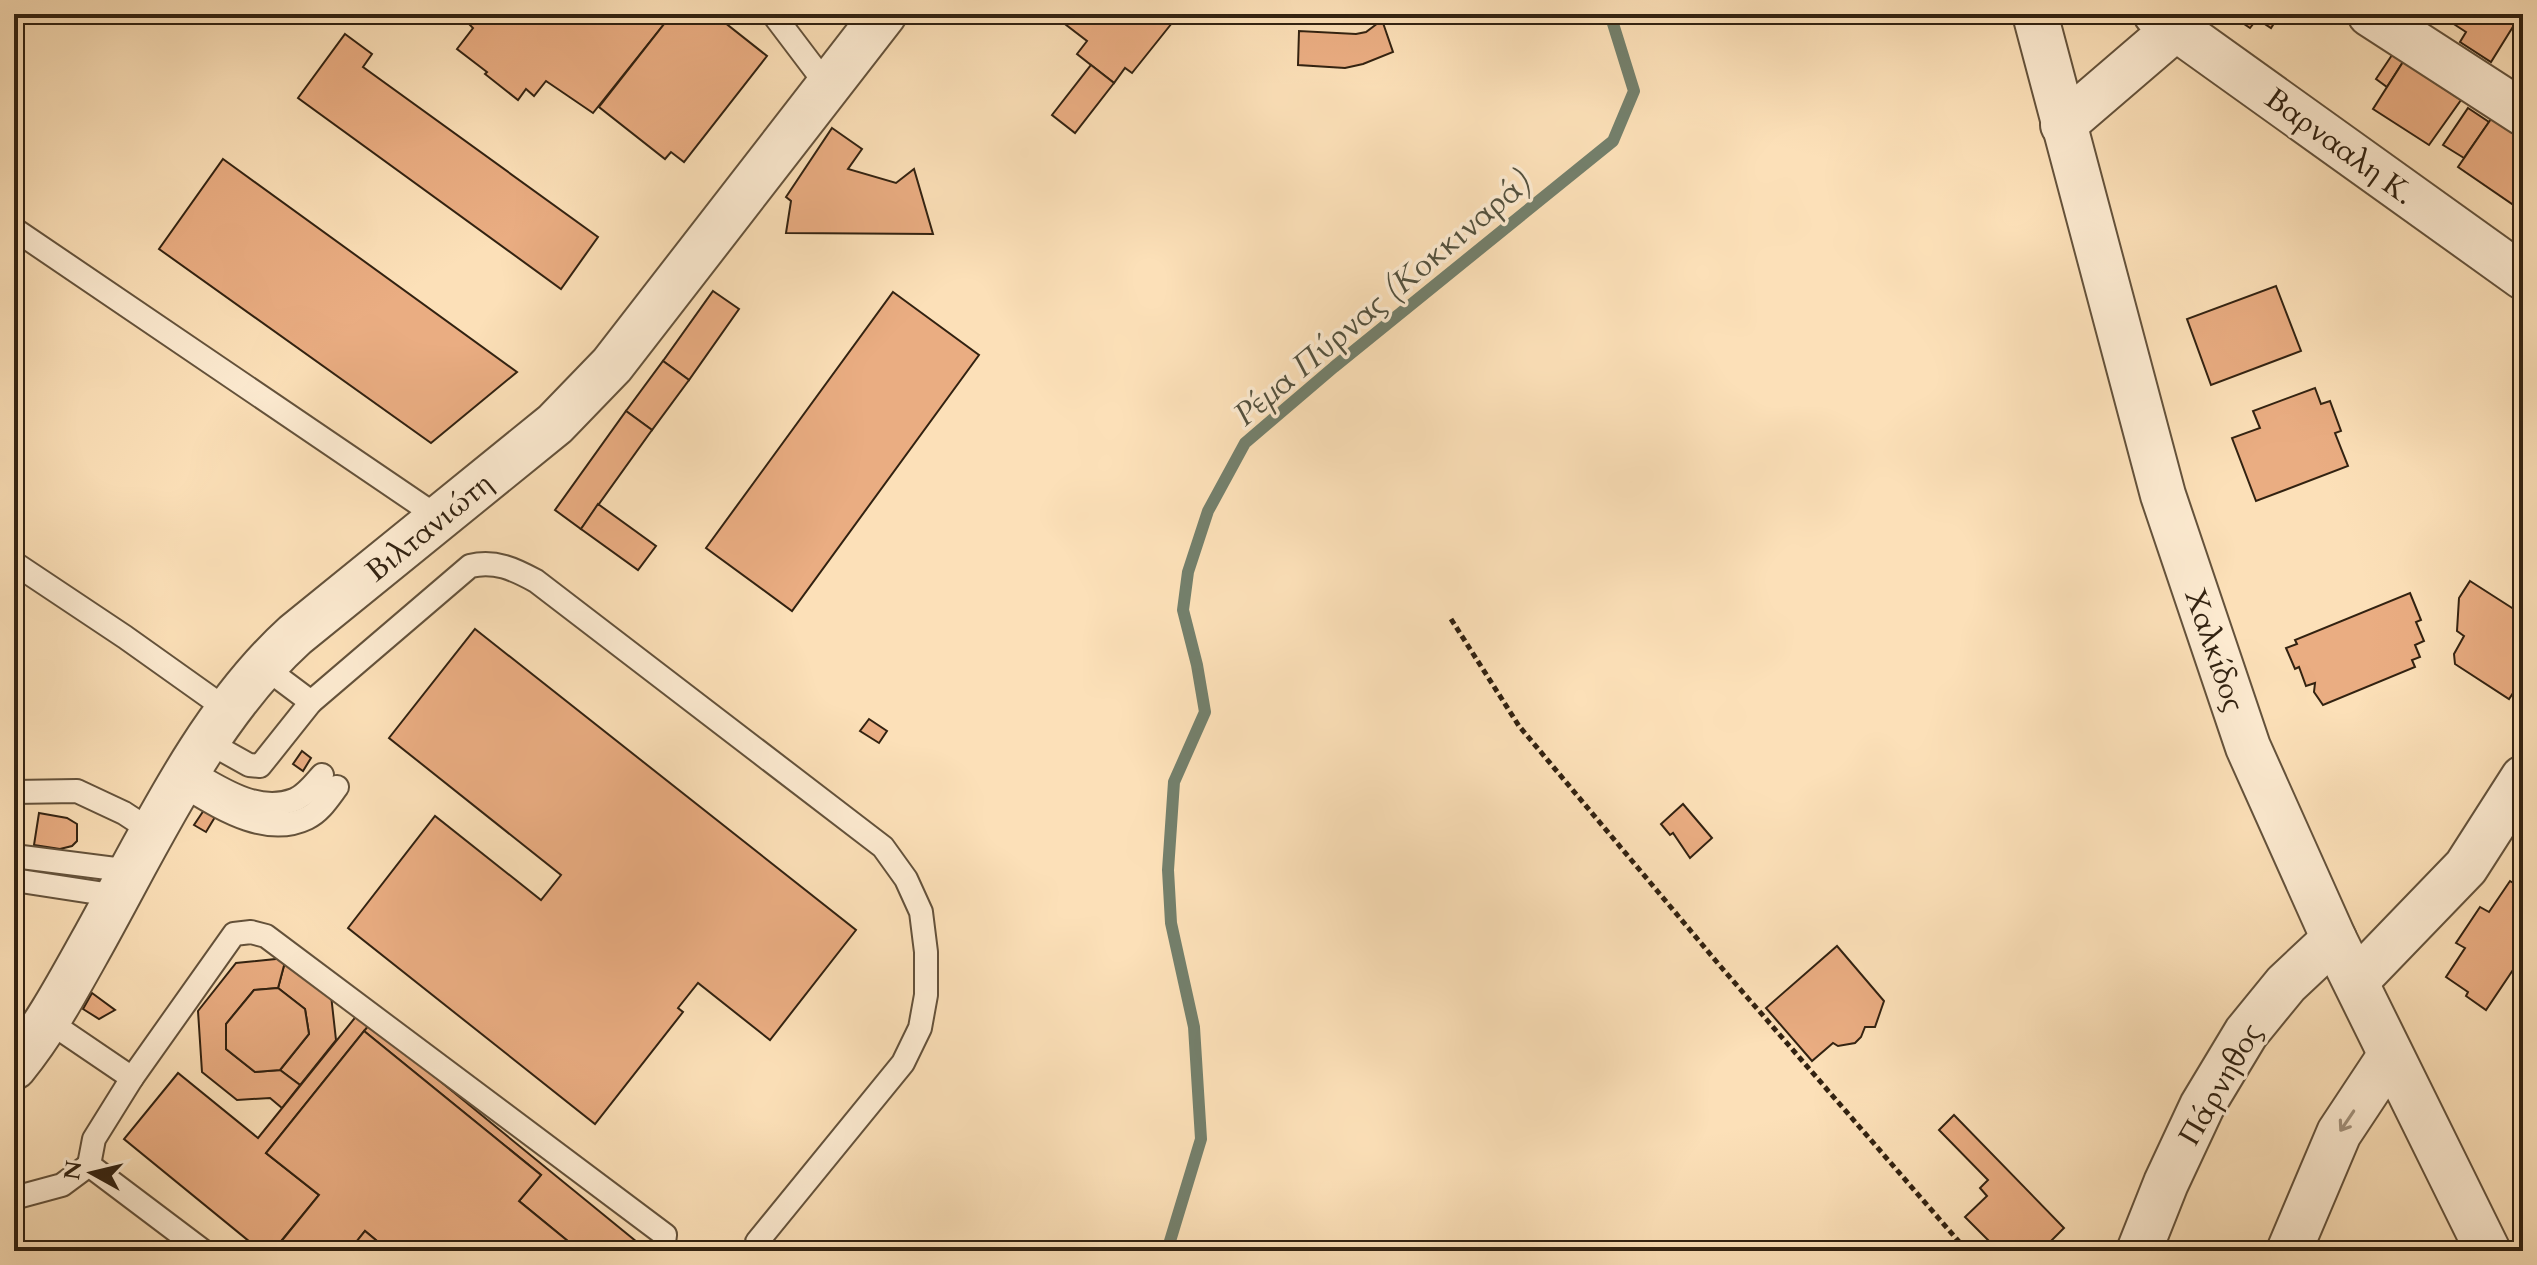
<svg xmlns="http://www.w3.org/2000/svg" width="2537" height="1265" viewBox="0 0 2537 1265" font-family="Cardo,serif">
  <rect width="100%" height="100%" fill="#fce0b8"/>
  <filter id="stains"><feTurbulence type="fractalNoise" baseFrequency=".0025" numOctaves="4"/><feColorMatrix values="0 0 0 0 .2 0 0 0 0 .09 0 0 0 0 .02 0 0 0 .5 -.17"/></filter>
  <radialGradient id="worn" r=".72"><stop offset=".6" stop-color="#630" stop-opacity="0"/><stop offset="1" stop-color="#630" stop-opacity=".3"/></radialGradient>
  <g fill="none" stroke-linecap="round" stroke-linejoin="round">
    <polyline stroke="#74806c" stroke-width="12" points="1167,1251 1201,1139 1194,1027 1171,923 1168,870 1174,782 1205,712 1197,665 1183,610 1188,572 1208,511 1245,443 1334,367 1613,141 1634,91 1610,14"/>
  </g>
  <g fill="#eaad82" stroke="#322211" stroke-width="2">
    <polygon points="476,14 672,14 593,113 546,81 534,96 526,89 518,100 485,74 487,72 457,49 473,28 468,23"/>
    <polygon points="672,14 722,14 719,18 767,56 684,162 671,152 665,159 599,107"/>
    <polygon points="1066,14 1171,14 1176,18 1132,73 1125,68 1114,83 1077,54 1087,41 1061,21"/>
    <polygon points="2229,14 2280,14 2271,28 2257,19 2250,28"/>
    <polygon points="2449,14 2523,14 2523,19 2519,17 2491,62 2460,42 2466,32 2446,19"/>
    <polygon points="1382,20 1393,52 1363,64 1345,68 1298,65 1299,31 1356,34 1366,32"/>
    <polygon points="345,34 372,54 363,67 598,237 561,289 298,98"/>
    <polygon points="2392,55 2403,62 2387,87 2376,79"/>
    <polygon points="2403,62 2461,100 2429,145 2373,109"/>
    <polygon points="1091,65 1114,83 1075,133 1052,115"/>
    <polygon points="2468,108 2489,122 2464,158 2443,145"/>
    <polygon points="2491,119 2523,140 2523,194 2515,206 2458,167"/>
    <polygon points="832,128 862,149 848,169 896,183 914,169 933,234 786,233 791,201 786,197"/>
    <polygon points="223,159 517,372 431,443 159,249"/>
    <polygon points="2523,194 2523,216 2513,209"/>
    <polygon points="2276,286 2301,351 2211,385 2187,319"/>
    <polygon points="713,291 739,309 689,380 663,361"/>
    <polygon points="893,292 979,355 792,611 706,548"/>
    <polygon points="663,361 689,380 652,430 626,411"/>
    <polygon points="2315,388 2321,404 2330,401 2341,431 2335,433 2348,466 2256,501 2232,438 2260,428 2253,411"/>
    <polygon points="626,411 652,430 581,529 555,510"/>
    <polygon points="598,504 656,546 638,570 581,529"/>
    <polygon points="2470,581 2523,615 2523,678 2509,699 2455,664 2454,654 2464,636 2457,631 2459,598"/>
    <polygon points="2410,593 2421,620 2416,622 2424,641 2415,645 2420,657 2412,660 2415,667 2323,705 2314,692 2315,683 2306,686 2299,667 2295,669 2286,648 2297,644 2295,640"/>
    <polygon points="475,629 856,930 770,1040 698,983 678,1008 683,1012 595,1124 348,928 435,816 541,900 561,875 389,738"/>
    <polygon points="869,719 887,731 879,743 860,731"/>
    <polygon points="302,751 311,758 303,771 293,764"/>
    <polygon points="1683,804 1712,838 1690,858 1673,833 1670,835 1661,824"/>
    <polygon points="204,810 215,817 206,832 194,825"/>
    <polygon points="39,813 67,818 77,824 77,841 72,846 60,849 34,845"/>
    <polygon points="2510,881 2523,889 2523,955 2486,1010 2466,996 2468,992 2446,977 2465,948 2456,943 2480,907 2489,912"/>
    <polygon points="1837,946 1884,1001 1875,1027 1865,1027 1861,1037 1855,1043 1838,1046 1833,1043 1812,1061 1766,1008"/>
    <polygon points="286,958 331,995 336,1040 300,1085 280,1070 309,1034 305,1009 278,988"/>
    <polygon points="286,958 278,988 254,990 226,1024 226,1049 255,1072 280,1070 300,1085 282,1108 270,1098 237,1100 202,1072 198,1011 236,963"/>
    <polygon points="278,988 305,1009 309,1034 280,1070 255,1072 226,1049 226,1024 254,990"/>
    <polygon points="92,993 115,1010 99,1019 83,1009"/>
    <polygon points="358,1014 370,1024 266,1153 319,1195 273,1251 261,1251 124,1139 178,1073 258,1138"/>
    <polygon points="370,1024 648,1251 580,1251 519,1201 541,1175 364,1031"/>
    <polygon points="364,1031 541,1175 519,1201 580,1251 389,1251 365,1231 349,1251 278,1251 275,1249 319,1195 266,1153"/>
    <polygon points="1954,1115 2064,1228 2041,1251 1999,1251 1965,1217 1987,1196 1980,1188 1988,1180 1939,1130"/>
    <polygon points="365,1231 389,1251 349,1251"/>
  </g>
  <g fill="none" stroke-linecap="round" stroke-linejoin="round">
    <defs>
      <g id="lane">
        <polyline points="773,14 829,88"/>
        <polyline points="14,229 441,519"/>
        <polyline points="14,563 125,637 229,711"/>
        <path d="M263,666L311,702L470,566C495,560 514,569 536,581L883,847L906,879L921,912L926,952V995L920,1028L903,1063L757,1242"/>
        <polyline points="208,742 249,765 260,766 311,702"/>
        <path d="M189,770C220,788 257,814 294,800C305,796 314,784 322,775"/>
        <path d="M180,784C216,805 264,839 307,818C320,812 328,799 337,787"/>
        <polyline points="14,792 77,791 124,813 153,832"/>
        <polyline points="14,856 131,871"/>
        <polyline points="14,880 118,896"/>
        <polyline points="48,1021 132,1078"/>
        <polyline points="89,1165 94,1139 132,1078 234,934 251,932 266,936 665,1235 663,1251"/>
        <polyline points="14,1198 62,1185 89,1165 203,1251"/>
      </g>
      <g id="street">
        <polyline points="2035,14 2163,495 2248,747 2334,939 2488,1251"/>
        <polyline points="2156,14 2523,277"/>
        <polyline points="2370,14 2523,113"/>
        <polyline points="2063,125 2176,28"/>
        <polyline points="2356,981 2466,867 2523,778"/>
        <path d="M14,1067C45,1029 68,986 92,943C150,839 206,716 295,635L555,424L612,365L884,14"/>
        <polyline points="2139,1251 2166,1183 2202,1106 2246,1033 2286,984 2334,939"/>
        <polyline points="2289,1251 2339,1133 2390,1056"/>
      </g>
    </defs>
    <use href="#lane" stroke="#64523b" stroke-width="26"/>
    <use href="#street" stroke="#64523b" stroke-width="48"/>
    <polyline stroke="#322211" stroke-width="5" stroke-dasharray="6 4" stroke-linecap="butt" points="1451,619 1519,726 1721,967 1967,1251"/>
    <use href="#lane" stroke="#fdebd1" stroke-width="22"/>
    <use href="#street" stroke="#fdebd1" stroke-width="44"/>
  </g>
  <defs><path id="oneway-shaft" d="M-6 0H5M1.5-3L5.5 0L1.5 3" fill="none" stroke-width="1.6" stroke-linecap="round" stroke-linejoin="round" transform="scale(2)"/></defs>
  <use stroke="#a2917b" href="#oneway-shaft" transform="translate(2347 1121) rotate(124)"/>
  <g text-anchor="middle" stroke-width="7" stroke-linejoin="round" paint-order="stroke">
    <g font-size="30" fill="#322211" stroke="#fdebd1">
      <text transform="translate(2340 146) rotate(36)" y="10">Βαρνααλη Κ.</text>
      <text transform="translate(429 527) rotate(-39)" y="10">Βιλτανιώτη</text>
      <text transform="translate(2215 650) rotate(71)" y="10">Χαλκίδος</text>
      <text transform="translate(2220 1084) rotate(-60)" y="10">Πάρνηθος</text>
    </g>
    <g font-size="32" font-style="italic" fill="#53513e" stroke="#fdebd1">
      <text transform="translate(1382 298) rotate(-40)" y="11">Ρέμα Πύρνας (Κοκκιναρά)</text>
    </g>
  </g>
  <rect width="2537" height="1265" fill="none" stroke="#fce0b8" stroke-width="48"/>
  <rect x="16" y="16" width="2505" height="1233" fill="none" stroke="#322211" stroke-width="4"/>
  <rect x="24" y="24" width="2489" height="1217" fill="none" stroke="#322211" stroke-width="2"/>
  <g transform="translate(92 1173) rotate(278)" stroke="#fdebd1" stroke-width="6" paint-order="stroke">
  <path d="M0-6L14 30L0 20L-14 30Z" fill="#322211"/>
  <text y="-12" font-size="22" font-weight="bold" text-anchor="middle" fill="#322211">N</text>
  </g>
  <rect width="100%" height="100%" filter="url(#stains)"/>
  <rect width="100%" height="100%" fill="url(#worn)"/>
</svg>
